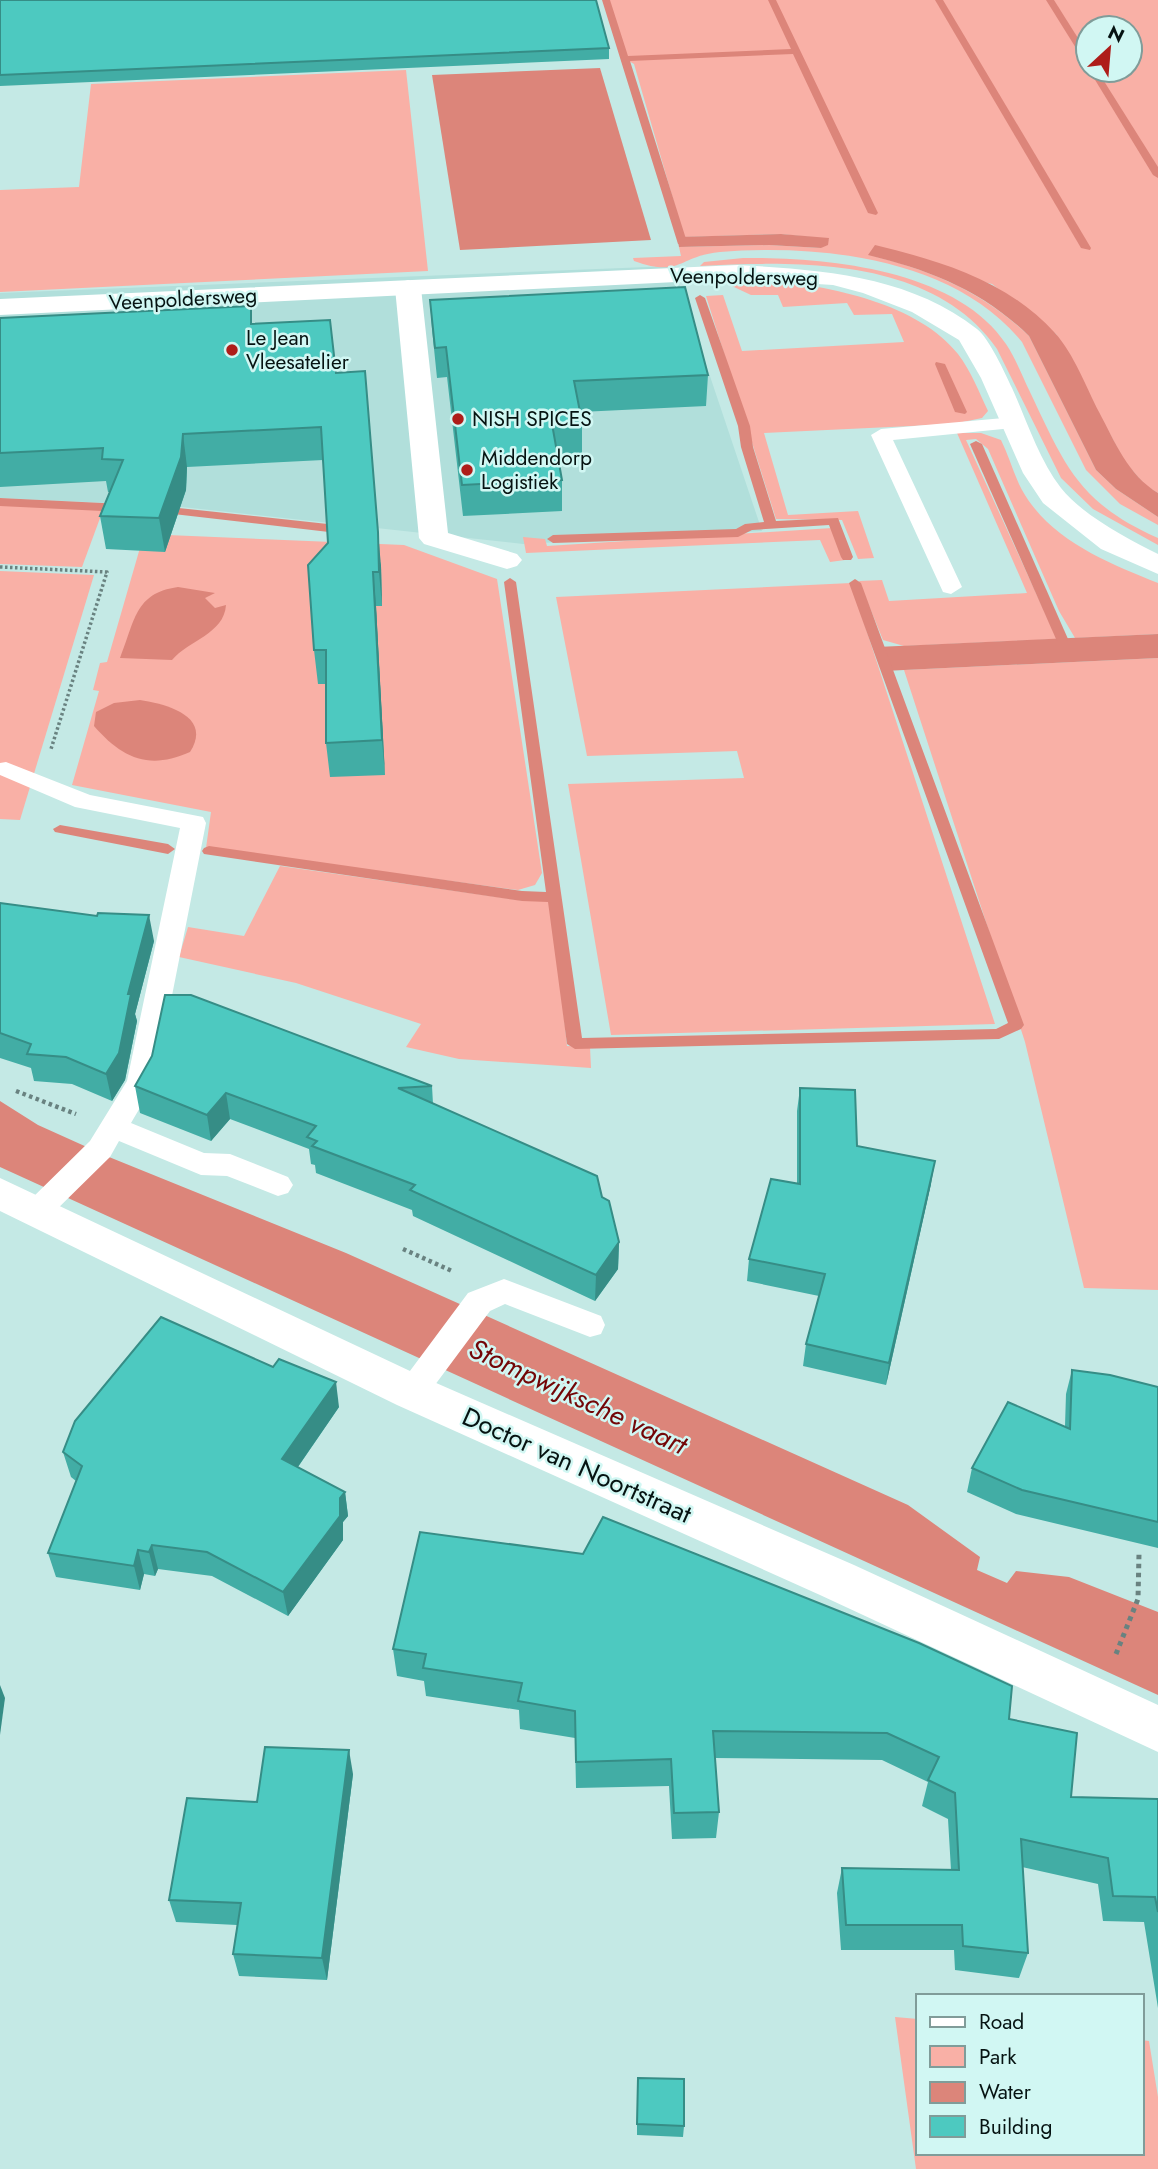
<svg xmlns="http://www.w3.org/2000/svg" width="1158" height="2169" viewBox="0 0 1158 2169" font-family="Jost,sans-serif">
  <rect width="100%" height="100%" fill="#c4e9e5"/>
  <polygon fill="#b1dfdb" points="673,266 762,531 523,544 173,506 0,498 0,293"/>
  <g fill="#f9b0a6" fill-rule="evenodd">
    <path d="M606,0H1158V493L1146,486L1125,462L1056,334L992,284L869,255C931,270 983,292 1029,336L1096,470L1116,489L1158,517V525L1120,504L1086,470L1022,342C954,258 821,244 720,252C678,256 681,278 634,261L633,258L681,256L679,247L769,245L821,248L829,239L781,234L684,237L634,64L625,59ZM1088,28H1130V70H1088Z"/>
    <polygon points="406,70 428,271 0,292 0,190 79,187 91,84"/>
    <path d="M743,258C825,257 956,269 1006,344C1016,359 1022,376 1030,392C1065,466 1079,503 1158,538V545L1093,509L1061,478L997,349C933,257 799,261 700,266L704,262Z"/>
    <path d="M719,280C790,277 911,294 958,354C971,371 979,392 988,411L982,418L953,424L764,433L788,515L858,511L874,558L858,559L842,520L776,519L706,296L723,295L742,351L904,342L892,314L854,315L847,303L783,307L778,295H751Z"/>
    <path d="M957,433H981L1001,440C1009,456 1014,475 1022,490C1050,540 1108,563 1158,583V634L1075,638L1059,611L988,449L976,439L966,440L1057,639L904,646L883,640L859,581L882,580L889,601L1027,593Z"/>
    <polygon points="0,505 103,510 82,567 0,564"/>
    <polygon points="832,528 845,560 830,562 820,540 526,553 523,537 545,539 547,546"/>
    <polygon points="144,534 404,545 497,579 542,873 535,885 518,890 206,848 211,812 72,785 99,691 93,690 100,663 107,662"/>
    <polygon points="0,571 94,575 20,820 0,819"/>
    <polygon points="851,583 995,1024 611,1035 568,784 744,778 737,751 587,756 556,597"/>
    <polygon points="1158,658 1158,1290 1084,1288 1025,1042 904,670"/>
    <polygon points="280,866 525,901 552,900 567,1046 590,1047 591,1068 459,1059 406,1047 421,1024 296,983 179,957 188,927 244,936"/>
    <polygon points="895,2017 918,2019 918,2153 1142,2153 1142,2040 1149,2041 1158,2097 1158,2169 916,2169"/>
  </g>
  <g fill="#dc857a">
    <polygon points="600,68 651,240 460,250 432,75"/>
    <polygon points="781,234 829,238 828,245 821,248 769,245 679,247 677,237"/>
    <path d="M875,245C941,261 1008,281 1055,333C1074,354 1086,387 1099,412C1115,442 1128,475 1158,493V517L1116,489L1096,470L1029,336C983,291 930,270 868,255Z"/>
    <path d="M178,587L215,593L205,598L215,608L226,605C224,634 189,640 172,660L120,658C135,622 134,593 178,587Z"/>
    <polygon points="1158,634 1158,658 904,670 885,671 877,647"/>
    <path d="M140,700C166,704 213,716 190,752C148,771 121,757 94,726L96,712L114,703Z"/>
    <polygon points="0,1101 38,1125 109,1157 346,1253 908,1505 980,1557 977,1570 1007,1583 1016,1571 1069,1577 1158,1612 1158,1695 0,1167"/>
  </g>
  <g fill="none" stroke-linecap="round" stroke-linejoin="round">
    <g fill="#dc857a" fill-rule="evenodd">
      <polygon points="602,0 610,0 628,56 791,49 768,0 776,0 878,213 876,215 868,213 793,54 630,61 686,239 696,238 701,241 696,244 678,244"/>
      <polygon points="935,0 943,0 1091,248 1090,250 1081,248"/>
      <polygon points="1046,0 1054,0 1088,54 1088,64 1084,61"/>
      <polygon points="1089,70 1097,70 1158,167 1158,178 1153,175"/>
      <polygon points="700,295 705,298 750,426 753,447 776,521 838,518 853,557 851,560 843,560 841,557 829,525 752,530 738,537 553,543 547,539 553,535 736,529 745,524 764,522 741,447 738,426 695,298"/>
      <polygon points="936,362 945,364 967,412 965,414 955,412 935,364"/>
      <polygon points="976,441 982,444 1068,639 1066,642 1058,642 1056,639 970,444"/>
      <polygon points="0,498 123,504 129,508 123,512 0,506"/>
      <polygon points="160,506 346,526 352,530 346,534 156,512 154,510"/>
      <polygon points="510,578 516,582 582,1038 996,1029 1008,1023 849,583 855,579 861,583 1024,1025 1021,1029 999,1039 575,1049 567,1044 548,902 522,901 204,854 202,851 204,848 209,846 522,891 546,892 504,582"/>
      <polygon points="60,825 168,844 175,849 168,854 55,832 53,829"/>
    </g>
    <polyline stroke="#698280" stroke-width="3.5" stroke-dasharray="2.5 2.5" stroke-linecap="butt" points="0,567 107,572 51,749"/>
    <g stroke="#698280" stroke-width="4.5" stroke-dasharray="3.5 3.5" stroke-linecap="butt">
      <polyline points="16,1091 76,1114"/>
      <polyline points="403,1249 452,1271"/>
    </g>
    <polyline stroke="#698280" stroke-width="5" stroke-dasharray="4.5 4.5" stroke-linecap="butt" points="1116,1654 1138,1599 1139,1554"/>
    <g fill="#fff" fill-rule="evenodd">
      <polygon points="1015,417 1022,419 1025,423 1022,427 893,440 962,587 951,594 943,592 871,435 881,429"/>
      <polygon points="6,762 90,795 203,817 206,823 155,1082 131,1123 204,1153 230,1154 288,1177 293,1185 288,1193 278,1196 227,1176 201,1175 119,1141 110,1157 47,1219 37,1222 27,1219 22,1211 27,1203 90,1141 127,1081 180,828 75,807 0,775 0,763"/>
      <polygon points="504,1279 601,1316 605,1325 601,1334 590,1337 505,1304 490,1311 423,1401 412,1405 401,1401 396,1392 401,1383 468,1293"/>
    </g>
    <g fill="#fff" fill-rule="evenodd">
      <polygon points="408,280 417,283 421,288 448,533 517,554 522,560 517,566 507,569 497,566 424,544 419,538 395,288 399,283"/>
      <polygon points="0,1178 427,1379 854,1565 1158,1705 1158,1752 820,1595 397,1405 0,1211"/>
    </g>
    <path fill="#fff" fill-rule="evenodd" d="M738,265C821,270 908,275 977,329C989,338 1005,373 1012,388C1027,421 1039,460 1061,488C1081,514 1129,540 1158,554V574L1101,549L1043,503L1023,473L981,378L959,340L912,312L863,293L833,285L738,279L0,315V299Z"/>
  </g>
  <g fill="#42ada5">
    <polygon points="0,0 609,48 609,59 0,86"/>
    <polygon points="430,300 708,375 706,406 580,412 582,422 582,453 557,454 562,480 562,511 463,516 447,377 437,378 432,329"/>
    <polygon points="0,318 253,324 336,373 381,566 382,606 376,606 385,775 330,777 326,743 326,684 318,684 314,650 328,543 323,460 187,467 186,490 165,552 106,549 100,516 110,492 108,492 106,481 0,487"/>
    <polygon points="0,903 154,941 135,1014 137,1021 125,1080 112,1101 72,1084 34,1081 31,1068 0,1058"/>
    <polygon points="135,1086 432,1086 433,1104 602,1197 619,1242 618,1269 595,1301 413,1216 412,1210 316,1173 315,1165 311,1164 309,1149 230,1119 211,1141 140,1113"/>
    <polygon points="800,1088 857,1146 931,1184 886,1385 803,1366 806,1344 819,1296 747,1281 749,1259 797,1184 797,1111"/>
    <polygon points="1072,1370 1158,1387 1158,1548 1016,1514 967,1492 972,1468 1065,1426 1066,1394"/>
    <polygon points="339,1407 298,1467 345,1492 348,1516 343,1522 343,1540 288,1616 212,1576 158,1569 155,1576 144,1574 140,1590 56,1577 48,1553 76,1481 71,1477 63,1452"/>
    <polygon points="393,1649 1009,1719 1071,1797 1158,1799 1158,2008 1144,1922 1103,1921 1098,1884 1022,1867 1028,1953 1019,1978 955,1970 954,1950 841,1950 837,1893 842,1868 951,1870 948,1819 922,1806 928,1782 882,1760 715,1758 719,1812 716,1838 672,1839 669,1786 576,1788 575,1738 520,1729 519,1710 426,1696 424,1681 397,1676"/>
    <polygon points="353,1774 327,1980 239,1976 233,1954 237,1925 176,1922 169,1900 257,1802"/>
    <polygon points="637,2089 684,2126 683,2137 637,2135"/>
  </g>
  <g fill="#368d86">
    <polygon points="183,434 187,467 186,490 165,552 159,518"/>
    <polygon points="378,532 381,566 382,606 379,572"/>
    <polygon points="373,572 376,606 385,775 382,740"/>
    <polygon points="149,915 154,941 135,1014 137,1021 125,1080 112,1101 106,1074 128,994"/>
    <polygon points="226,1093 230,1119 211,1141 207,1115"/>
    <polygon points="935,1161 931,1184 886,1385 889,1363"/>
    <polygon points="619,1242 618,1269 595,1301 596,1275"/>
    <polygon points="336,1382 339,1407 286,1484 282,1459"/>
    <polygon points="345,1492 348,1516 343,1522 343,1540 288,1616 283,1592 340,1498"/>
    <polygon points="152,1545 158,1569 155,1576 149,1552"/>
    <polygon points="138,1550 144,1574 140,1590 134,1566"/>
    <polygon points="0,1685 5,1698 0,1735"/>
    <polygon points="349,1750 353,1774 327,1980 322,1958"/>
  </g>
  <g fill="#4dc9c0" stroke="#368d86" stroke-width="2">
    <polygon points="0,0 596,0 609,48 0,75"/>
    <polygon points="685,287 708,375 574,381 582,422 552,424 562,480 462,485 446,347 435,348 430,300"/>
    <polygon points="251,306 251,324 330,320 336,373 365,371 378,532 379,572 373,572 382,740 326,743 326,650 314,650 308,565 328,543 321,427 183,434 181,457 159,518 100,516 123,460 102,459 103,448 0,453 0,318"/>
    <polygon points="0,903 97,916 98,913 149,915 128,994 131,994 119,1053 106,1074 66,1057 27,1054 31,1044 0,1033"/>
    <polygon points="165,995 191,995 432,1086 398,1088 597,1176 602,1197 609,1201 619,1242 596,1275 410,1190 415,1185 312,1146 317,1141 307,1137 316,1126 226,1093 207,1115 135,1086 152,1056"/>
    <polygon points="800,1088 855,1090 857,1146 935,1161 889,1363 806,1344 825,1274 749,1259 771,1179 800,1184"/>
    <polygon points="161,1317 273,1367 279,1359 336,1382 282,1459 345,1492 340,1498 340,1516 283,1592 207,1552 152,1545 149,1552 138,1550 134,1566 48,1553 82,1466 63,1452 75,1421"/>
    <polygon points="1072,1370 1110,1375 1158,1387 1158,1522 1022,1490 972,1468 1008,1402 1070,1429"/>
    <polygon points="603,1517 919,1643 1012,1686 1009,1719 1077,1733 1071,1797 1158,1799 1158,1912 1155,1897 1113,1896 1108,1858 1021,1839 1028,1953 963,1946 962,1925 846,1925 842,1868 959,1870 955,1793 928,1780 939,1757 887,1733 713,1731 719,1812 674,1813 671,1759 576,1762 575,1711 518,1701 522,1683 423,1668 426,1654 393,1649 420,1532 583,1554"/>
    <polygon points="265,1747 349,1750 322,1958 233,1954 241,1903 169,1900 187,1798 257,1802"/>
    <polygon points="638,2078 684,2079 684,2126 637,2124"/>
  </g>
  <g fill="#ae1d1a" stroke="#d1f7f3" stroke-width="2.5">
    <circle cx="232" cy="350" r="7"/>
    <circle cx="458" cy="419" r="7"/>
    <circle cx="467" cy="470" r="7"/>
  </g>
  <g text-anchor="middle" stroke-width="5" stroke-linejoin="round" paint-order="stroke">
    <g font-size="21" fill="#061312" stroke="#d1f7f3">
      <text transform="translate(744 277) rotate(1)" y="7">Veenpoldersweg</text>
      <text transform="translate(183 299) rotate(-3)" y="7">Veenpoldersweg</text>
    </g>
    <g font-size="21" fill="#061312" stroke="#d1f7f3" text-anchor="start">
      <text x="246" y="345">Le Jean<tspan x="246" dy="24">Vleesatelier</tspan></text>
      <text x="472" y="426">NISH SPICES</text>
      <text x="481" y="465">Middendorp<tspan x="481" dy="24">Logistiek</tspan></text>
    </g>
    <g font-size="26" fill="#061312" stroke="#d1f7f3">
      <text transform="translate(577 1465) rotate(24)" y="9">Doctor van Noortstraat</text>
    </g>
    <g font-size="28" font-style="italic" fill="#730607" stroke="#d1f7f3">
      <text transform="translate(578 1396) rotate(25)" y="10">Stompwijksche vaart</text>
    </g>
  </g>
  <rect x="916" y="1994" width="228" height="161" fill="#d1f7f3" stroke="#809c99" stroke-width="2"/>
  <rect x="930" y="2017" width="35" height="10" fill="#ffffff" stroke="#809c99" stroke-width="2"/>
  <text x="979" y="2029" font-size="21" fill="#061312">Road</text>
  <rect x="930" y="2046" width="35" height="21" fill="#f9b0a6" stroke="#809c99" stroke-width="2"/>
  <text x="979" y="2064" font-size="21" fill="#061312">Park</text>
  <rect x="930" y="2082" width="35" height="21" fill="#dc857a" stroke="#809c99" stroke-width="2"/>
  <text x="979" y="2099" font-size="21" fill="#061312">Water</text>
  <rect x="930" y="2116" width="35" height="21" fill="#4dc9c0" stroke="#809c99" stroke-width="2"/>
  <text x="979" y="2134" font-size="21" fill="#061312">Building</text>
  <g transform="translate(1109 49) rotate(26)"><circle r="33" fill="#d1f7f3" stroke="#809c99" stroke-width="2"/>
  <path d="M0-5L12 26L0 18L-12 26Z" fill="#ae1d1a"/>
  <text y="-10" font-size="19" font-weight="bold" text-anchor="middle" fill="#061312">N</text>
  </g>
</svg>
